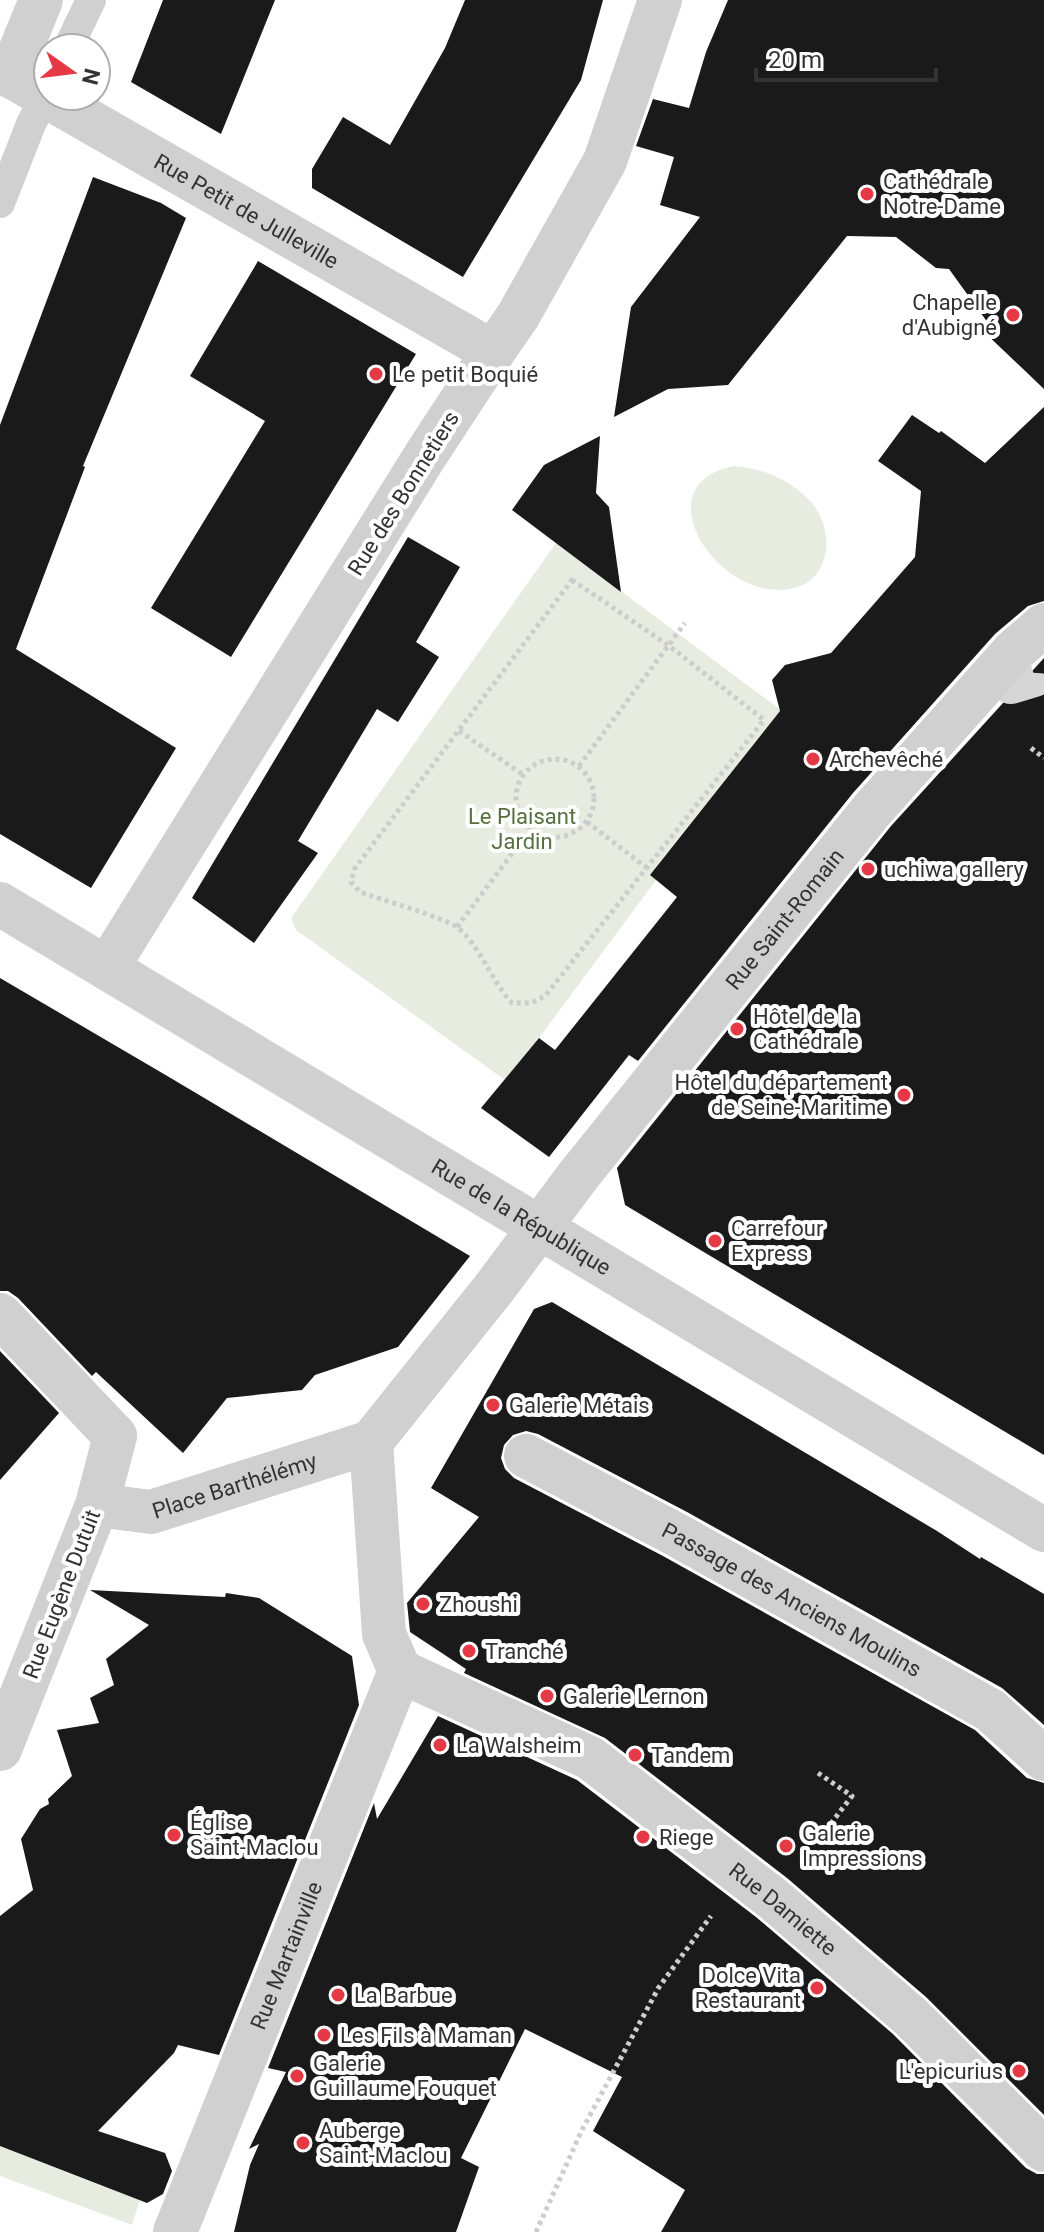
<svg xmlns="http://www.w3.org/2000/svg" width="1044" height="2232" viewBox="0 0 1044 2232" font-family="Roboto,sans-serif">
  <rect width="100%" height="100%" fill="#fff"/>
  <g fill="#e6ecdf">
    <path d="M734,466C762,468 791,480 810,501C836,529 832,582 790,589C717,602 641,484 734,466Z"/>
    <polygon points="556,543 781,710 657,865 656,880 539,1038 505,1080 296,930 291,918"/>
    <polygon points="0,2146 140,2200 132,2225 0,2176"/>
  </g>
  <g fill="#1a1a1a">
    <polygon points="163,0 275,0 221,134 131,82"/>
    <polygon points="465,0 603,0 581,80 463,277 312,188 312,169 343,117 390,145 445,48"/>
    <polygon points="728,0 1044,0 1044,389 981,329 988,323 949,269 936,268 896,237 847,236 728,385 668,389 614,417 631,307 700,217 660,205 674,157 636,146 653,99 689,108 706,52"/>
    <polygon points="93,177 161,203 186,218 83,466 85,467 16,649 176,748 91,888 0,834 0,425"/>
    <polygon points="258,261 416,354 231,657 151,608 265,421 190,376"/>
    <polygon points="1044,407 1044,601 1028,606 995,634 853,793 638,1061 629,1055 549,1157 481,1108 539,1038 555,1050 677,897 650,875 780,711 772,680 785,665 831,653 915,557 921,491 878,461 912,415 939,433 941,431 985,463"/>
    <polygon points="600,436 596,493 609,507 621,592 512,510 544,465"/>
    <polygon points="408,537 460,567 416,642 439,657 398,722 377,709 298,841 318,853 254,943 192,898"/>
    <polygon points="1044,658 1044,1455 625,1205 617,1168 891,826"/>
    <polygon points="0,978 169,1077 470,1256 398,1347 315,1375 302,1390 227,1398 183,1453 96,1372 92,1376 18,1298 8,1291 0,1291"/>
    <polygon points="552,1302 937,1531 980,1559 981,1557 1044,1594 1044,1725 1002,1688 687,1512 538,1434 526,1431 513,1435 504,1445 501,1458 505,1469 514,1478 663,1556 975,1730 1027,1778 1044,1783 1044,2115 926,1997 787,1878 605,1738 464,1673 466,1669 410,1632 407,1603 479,1517 431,1488 534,1309"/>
    <polygon points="0,1351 59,1413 0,1480"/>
    <polygon points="90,1590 225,1597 226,1593 259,1598 352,1656 359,1705 219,2055 178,2045 174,2053 98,2131 165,2153 172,2171 163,2194 147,2203 0,2146 0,1916 33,1890 21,1839 40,1809 49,1804 48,1799 72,1776 57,1730 99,1723 90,1698 114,1685 106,1659 149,1625"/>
    <polygon points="438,1716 577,1780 756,1917 893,2034 1026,2168 1037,2174 1044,2174 1044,2232 661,2232 685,2190 593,2131 622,2077 525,2029 461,2158 479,2167 456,2232 234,2232 250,2165 259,2144 249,2149 286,2072 268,2068 374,1803 377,1819"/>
  </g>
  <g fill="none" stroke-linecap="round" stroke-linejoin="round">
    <polyline stroke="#d6d6d6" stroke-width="44" stroke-dasharray="44 22" stroke-linecap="butt" points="997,671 1011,682 1034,675 1037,631"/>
    <g stroke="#cdcdcd" stroke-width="5" stroke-dasharray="4 4" stroke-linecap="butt">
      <path d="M572,580L668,645L764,720L545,996L531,1003H512C491,981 482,948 458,928C446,918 379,899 360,892L351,882L355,868Z"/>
      <polyline points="459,731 525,776"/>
      <polyline points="1031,748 1044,758"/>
      <circle cx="555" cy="798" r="39"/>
      <polyline points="579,766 685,623"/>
      <polyline points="587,822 647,868"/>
      <polyline points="457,927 532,827"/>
      <polyline points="818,1773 852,1796 832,1822"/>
      <polyline points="536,2232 582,2130 659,1987 711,1916"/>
    </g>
    <g stroke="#d0d0d0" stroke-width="30">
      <polyline points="68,48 91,0"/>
      <polyline points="0,203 31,124 48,90"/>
    </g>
    <g stroke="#d0d0d0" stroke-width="44">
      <polyline points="493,352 518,316 605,161 660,0"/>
      <path id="s1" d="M526,1456L675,1534L990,1710L1044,1759"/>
      <path id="s2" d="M97,1505L151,1512L371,1442"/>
      <path id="s3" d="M400,1671L590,1758L772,1898L910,2016L1044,2150"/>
      <path id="s4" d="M175,2232L400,1671L384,1634L371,1442L495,1287L578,1176L872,810L1014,651L1044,625"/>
    </g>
    <g stroke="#d0d0d0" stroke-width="44">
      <path id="s5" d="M0,70L493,352L425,456L107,968"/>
      <polyline points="10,76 41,0"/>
      <polyline points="0,1315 115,1436 97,1505 0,1749"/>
    </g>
    <path stroke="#d0d0d0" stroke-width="44" id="s6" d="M0,904L1044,1530"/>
  </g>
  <g fill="#e63946" stroke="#fff" stroke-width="3">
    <circle cx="867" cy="194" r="8"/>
    <circle cx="1013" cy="315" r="8"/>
    <circle cx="376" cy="374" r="8"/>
    <circle cx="813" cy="759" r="8"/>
    <circle cx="868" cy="869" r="8"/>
    <circle cx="737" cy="1029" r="8"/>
    <circle cx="904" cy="1095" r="8"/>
    <circle cx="715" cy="1241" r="8"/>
    <circle cx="493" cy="1405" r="8"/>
    <circle cx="423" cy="1604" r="8"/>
    <circle cx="469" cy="1651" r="8"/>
    <circle cx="547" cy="1696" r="8"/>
    <circle cx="440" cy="1745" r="8"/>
    <circle cx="635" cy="1755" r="8"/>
    <circle cx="174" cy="1835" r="8"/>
    <circle cx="643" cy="1837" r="8"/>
    <circle cx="786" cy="1846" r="8"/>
    <circle cx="817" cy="1988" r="8"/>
    <circle cx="338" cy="1995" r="8"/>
    <circle cx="324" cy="2035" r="8"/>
    <circle cx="1019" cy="2071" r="8"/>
    <circle cx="297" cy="2076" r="8"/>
    <circle cx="303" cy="2143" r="8"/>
  </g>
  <g text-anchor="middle" stroke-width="8" stroke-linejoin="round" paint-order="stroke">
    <g font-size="22" fill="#333" stroke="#fff" text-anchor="start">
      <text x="883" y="189">Cathédrale<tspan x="883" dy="25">Notre-Dame</tspan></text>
      <text x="997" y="310" text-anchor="end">Chapelle<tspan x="997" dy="25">d'Aubigné</tspan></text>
      <text x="392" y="382">Le petit Boquié</text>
      <text x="829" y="767">Archevêché</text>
      <text x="884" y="877">uchiwa gallery</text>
      <text x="753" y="1024">Hôtel de la<tspan x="753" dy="25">Cathédrale</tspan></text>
      <text x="888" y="1090" text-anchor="end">Hôtel du département<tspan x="888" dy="25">de Seine-Maritime</tspan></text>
      <text x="731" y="1236">Carrefour<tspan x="731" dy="25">Express</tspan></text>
      <text x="509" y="1413">Galerie Métais</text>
      <text x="439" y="1612">Zhoushi</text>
      <text x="485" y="1659">Tranché</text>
      <text x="563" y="1704">Galerie Lernon</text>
      <text x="456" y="1753">La Walsheim</text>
      <text x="651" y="1763">Tandem</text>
      <text x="190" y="1830">Église<tspan x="190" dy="25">Saint-Maclou</tspan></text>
      <text x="802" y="1841">Galerie<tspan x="802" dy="25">Impressions</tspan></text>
      <text x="659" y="1845">Riege</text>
      <text x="801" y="1983" text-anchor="end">Dolce Vita<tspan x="801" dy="25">Restaurant</tspan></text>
      <text x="354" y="2003">La Barbue</text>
      <text x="340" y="2043">Les Fils à Maman</text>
      <text x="313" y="2071">Galerie<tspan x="313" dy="25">Guillaume Fouquet</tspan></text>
      <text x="1003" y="2079" text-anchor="end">L'epicurius</text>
      <text x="319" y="2138">Auberge<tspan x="319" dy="25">Saint-Maclou</tspan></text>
    </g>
    <g font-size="22" fill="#333" stroke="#fff">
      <text dy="8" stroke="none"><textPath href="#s5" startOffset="284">Rue Petit de Julleville</textPath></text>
      <text transform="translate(403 493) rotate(-58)" y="8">Rue des Bonnetiers</text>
      <text dy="8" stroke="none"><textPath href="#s4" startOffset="1504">Rue Saint-Romain</textPath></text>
      <text dy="8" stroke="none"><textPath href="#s6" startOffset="608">Rue de la République</textPath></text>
      <text dy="8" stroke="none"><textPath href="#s2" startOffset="142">Place Barthélémy</textPath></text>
      <text transform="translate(61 1594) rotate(-69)" y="8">Rue Eugène Dutuit</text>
      <text dy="8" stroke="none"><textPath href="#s1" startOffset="302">Passage des Anciens Moulins</textPath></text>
      <text dy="8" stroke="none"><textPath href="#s3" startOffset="454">Rue Damiette</textPath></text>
      <text dy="8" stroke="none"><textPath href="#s4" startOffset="298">Rue Martainville</textPath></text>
    </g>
    <g font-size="22" fill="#56703f" stroke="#fff">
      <text x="522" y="824">Le Plaisant<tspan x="522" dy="25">Jardin</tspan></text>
    </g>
  </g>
  <g transform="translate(72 72) rotate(104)"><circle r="38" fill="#ffffff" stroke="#adadad" stroke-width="2"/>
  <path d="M0-6L14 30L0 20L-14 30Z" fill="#e63946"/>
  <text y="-12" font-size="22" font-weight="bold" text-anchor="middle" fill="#333333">N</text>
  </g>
  <path d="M756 68v12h180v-12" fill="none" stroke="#333333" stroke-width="4"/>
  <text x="768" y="68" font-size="24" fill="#333333" stroke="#ffffff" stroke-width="6" paint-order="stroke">20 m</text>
</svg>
